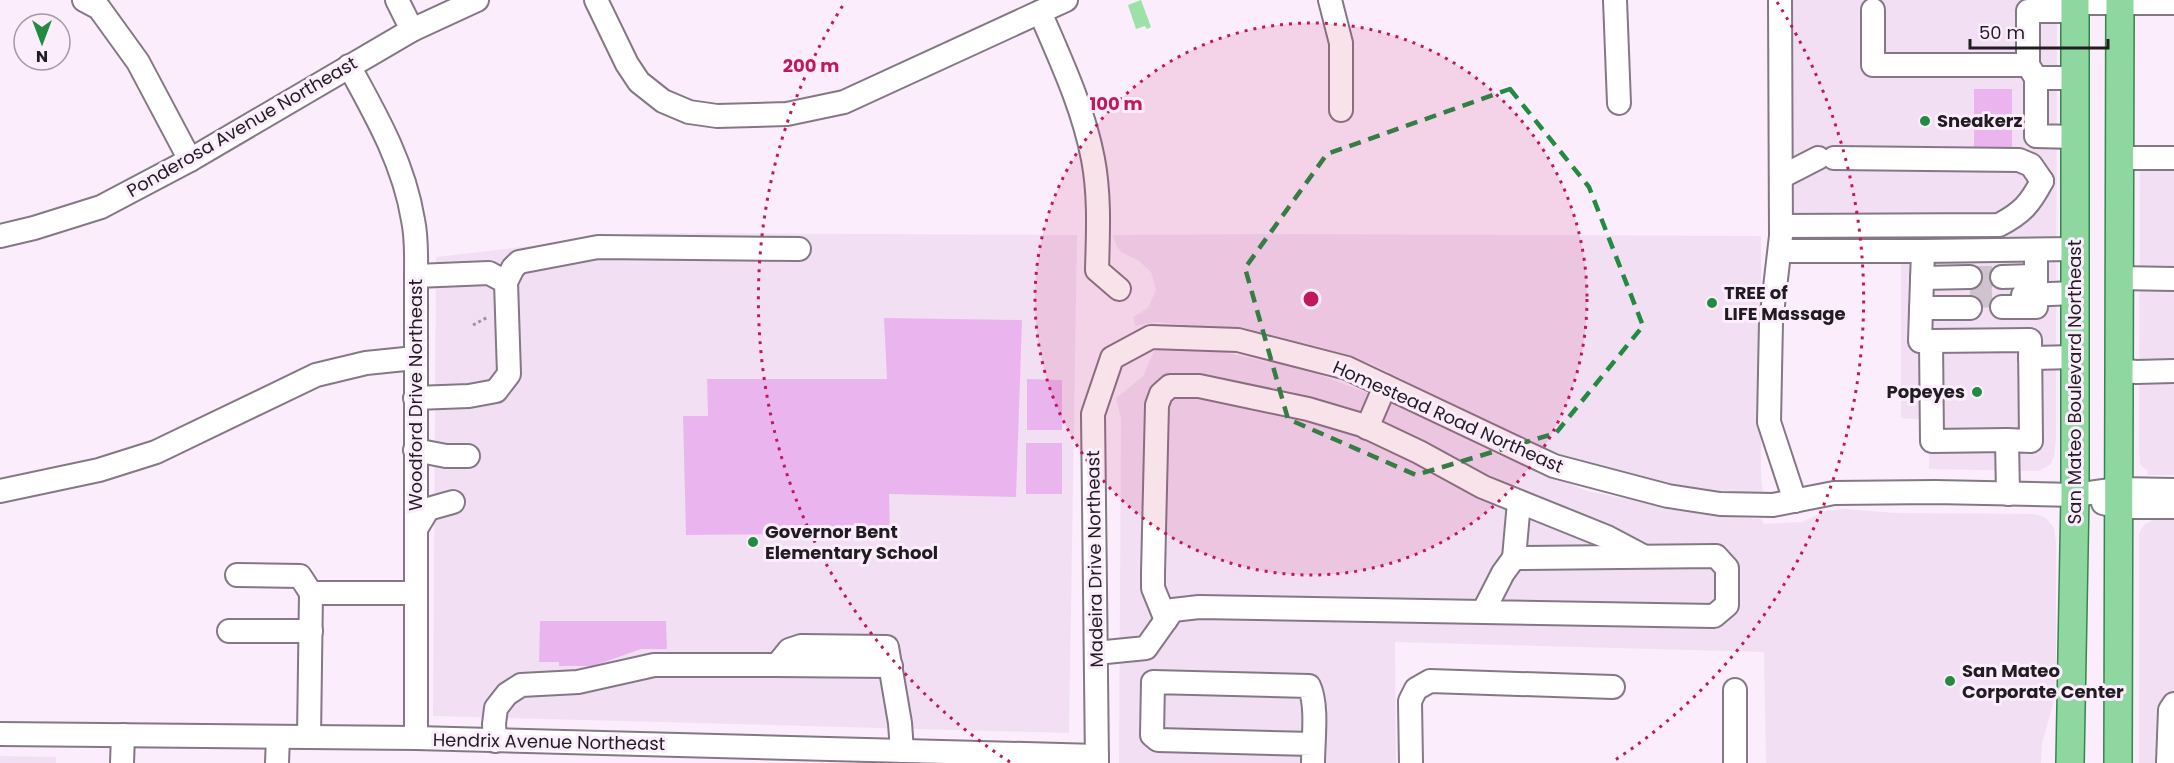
<svg xmlns="http://www.w3.org/2000/svg" width="2174" height="763" viewBox="0 0 2174 763" font-family="Poppins,sans-serif">
  <rect width="100%" height="100%" fill="#fbedfc"/>
  <g fill="#f2dff4">
    <polygon points="1788,0 2057,0 2056,438 2054,457 2050,465 2039,471 1929,469 1930,420 1901,418 1901,235 1790,235"/>
    <polygon points="2174,148 2174,475 2147,475 2148,471 2140,465 2139,451 2140,149"/>
    <polygon points="648,233 1077,235 1069,733 433,716 436,257"/>
    <polygon points="1293,234 1761,236 1761,477 1763,494 1663,487 1559,458 1370,363 1265,333 1156,322 1135,326 1133,317 1148,308 1156,290 1151,272 1139,261 1121,252 1116,245 1113,235"/>
    <polygon points="1167,348 1219,351 1310,371 1399,405 1498,455 1587,491 1705,515 1761,519 1764,524 1802,522 1826,511 1845,509 1896,513 2035,514 2046,518 2054,528 2056,542 2056,678 2052,708 2042,743 2041,763 1766,763 1764,652 1395,642 1396,763 1119,763 1121,419 1116,398 1143,376 1154,351"/>
    <polygon points="2153,520 2174,520 2174,763 2139,763 2139,534 2144,525"/>
    <polygon points="0,756 56,757 56,763 0,763"/>
  </g>
  <g fill="#eab5ef">
    <rect x="1974" y="89" width="38" height="61"/>
    <polygon points="884,318 1022,320 1016,497 889,494 890,533 686,535 683,416 708,416 707,379 887,379"/>
    <polygon points="1027,379 1062,380 1062,430 1027,430"/>
    <rect x="1026" y="443" width="36" height="51"/>
    <polygon points="540,621 666,621 667,649 641,649 593,666 559,666 559,662 539,662"/>
  </g>
  <polygon fill="#9ce1a7" points="1141,0 1151,27 1147,29 1145,26 1136,29 1128,5"/>
  <g fill="none" stroke-linecap="round" stroke-linejoin="round">
    <g stroke="#cfc3d0" stroke-width="22" stroke-dasharray="22 11" stroke-linecap="butt">
      <polyline points="1970,277 2002,277"/>
      <polyline points="1970,297 2002,296"/>
    </g>
    <defs>
      <g id="minor">
        <polyline points="84,0 99,8 138,62 190,160"/>
        <polyline points="397,0 412,30"/>
        <polyline points="596,0 627,64 639,82 663,101 689,112 717,116 787,114 844,102 1066,0"/>
        <polyline points="1330,0 1341,43 1341,110"/>
        <polyline points="1615,0 1619,103"/>
        <polyline points="1780,0 1781,236 1771,322 1769,422 1795,501"/>
        <polyline points="2075,3 2174,3"/>
        <polyline points="1873,10 1873,65 2028,65 2036,78 2036,136 2075,137"/>
        <path d="M1040,12C1061,61 1083,107 1093,159C1100,196 1098,233 1097,270L1119,289"/>
        <polyline points="2028,65 2028,11 2075,11"/>
        <path d="M349,66C376,115 404,164 413,220C417,238 416,258 416,276V738"/>
        <polyline points="2036,78 2075,78"/>
        <polyline points="1834,158 2019,160 2031,165 2042,181"/>
        <polyline points="2119,158 2174,158"/>
        <polyline points="1781,177 1818,158"/>
        <path d="M1781,226L1999,225C2022,213 2030,204 2042,181"/>
        <polyline points="0,236 34,228 101,207 190,160 412,30 477,0"/>
        <polyline points="1780,251 1923,251 1920,341 1931,341"/>
        <polyline points="1923,251 2075,249"/>
        <polyline points="2002,277 2036,276"/>
        <polyline points="1922,278 1970,277"/>
        <polyline points="2118,278 2174,279"/>
        <polyline points="506,282 513,268 519,262 598,247 799,249"/>
        <polyline points="2023,295 2075,293"/>
        <polyline points="2002,307 2036,307 2036,250"/>
        <polyline points="1921,308 1970,308"/>
        <polyline points="2030,358 2075,357"/>
        <polyline points="2118,370 2136,372 2174,371"/>
        <polyline points="415,398 469,396 496,391 509,374 506,282 489,273 416,276"/>
        <polyline points="1367,428 1385,386"/>
        <polyline points="2007,440 2031,441 2030,340 1931,341 1932,441 2007,440 2008,494"/>
        <polyline points="415,450 446,456 468,456"/>
        <polyline points="0,491 99,470 156,452 316,375 366,363 415,358"/>
        <polyline points="2103,503 2118,507 2174,507"/>
        <polyline points="416,529 428,509 453,502"/>
        <polyline points="1514,558 1519,502"/>
        <polyline points="237,575 300,576 311,593"/>
        <polyline points="1166,620 1153,588 1153,573 1157,405 1161,394 1170,386 1199,386 1308,409 1362,425 1419,452 1483,487 1607,537 1641,555"/>
        <polyline points="229,631 311,631"/>
        <polyline points="1096,653 1146,648 1173,610 1199,607 1714,616 1727,605 1727,568 1716,556 1514,558 1503,573 1483,612"/>
        <polyline points="777,665 891,666"/>
        <polyline points="0,734 416,738 1097,756"/>
        <polyline points="309,737 311,593 416,593"/>
        <polyline points="495,741 494,724 496,708 507,694 521,685 578,682 654,665 777,665 789,650 801,646 887,647 900,723 902,751"/>
        <polyline points="122,763 123,735"/>
        <polyline points="277,763 278,737"/>
        <polyline points="1097,763 1093,414 1112,358 1151,337 1238,340 1347,368 1554,466 1668,496 1720,504 1773,505 1834,493 1935,492 2075,495 2118,489 2174,490"/>
        <path d="M1313,763C1313,741 1318,705 1309,686L1153,682L1152,735L1158,740L1313,744"/>
        <polyline points="1411,763 1410,701 1416,689 1430,681 1613,687"/>
        <polyline points="1735,763 1735,690"/>
        <polyline points="2168,763 2170,710 2174,704"/>
      </g>
      <g id="major">
        <polyline points="2070,763 2075,495 2075,0"/>
        <polyline points="2118,763 2120,0"/>
      </g>
    </defs>
    <use href="#minor" stroke="#847885" stroke-width="26"/>
    <use href="#major" stroke="#38844c" stroke-width="30"/>
    <polyline stroke="#9d939d" stroke-width="3" stroke-dasharray="3 3" stroke-linecap="butt" points="473,325 488,317"/>
    <use href="#minor" stroke="#fff" stroke-width="22"/>
    <use href="#major" stroke="#8fd7a1" stroke-width="27"/>
  </g>
  <path fill="none" stroke="#228b41" stroke-width="4.5" stroke-dasharray="12 8" stroke-linejoin="round" d="M1510,89L1589,187L1643,326L1556,433L1416,475L1288,419L1245,268L1327,154Z"/>
  <circle cx="1311" cy="299" r="276" fill="#c2185b" fill-opacity=".12"/>
  <g fill="none" stroke="#c2185b" stroke-width="3" stroke-dasharray="3 6">
    <circle cx="1311" cy="299" r="276"/>
    <path d="M1010 762A552 552 0 0 1 845 2M1777 2A552 552 0 0 1 1612 762"/>
  </g>
  <g fill="#228b41" stroke="#fbedfc" stroke-width="2">
    <circle cx="1925" cy="121" r="6"/>
    <circle cx="1712" cy="303" r="6"/>
    <circle cx="1977" cy="392" r="6"/>
    <circle cx="753" cy="542" r="6"/>
    <circle cx="1950" cy="681" r="6"/>
  </g>
  <g text-anchor="middle" stroke-width="6" stroke-linejoin="round" paint-order="stroke">
    <g font-size="18" font-weight="bold" fill="#211c21" stroke="#fbedfc" text-anchor="start">
      <text x="1937" y="127">Sneakerz</text>
      <text x="1724" y="299">TREE of<tspan x="1724" dy="21">LIFE Massage</tspan></text>
      <text x="1965" y="398" text-anchor="end">Popeyes</text>
      <text x="765" y="538">Governor Bent<tspan x="765" dy="21">Elementary School</tspan></text>
      <text x="1962" y="677">San Mateo<tspan x="1962" dy="21">Corporate Center</tspan></text>
    </g>
    <g font-size="18" fill="#211c21" stroke="#fbedfc">
      <text transform="translate(242 127) rotate(-30)" y="6">Ponderosa Avenue Northeast</text>
      <text transform="translate(2075 382) rotate(-90)" y="6">San Mateo Boulevard Northeast</text>
      <text transform="translate(416 395) rotate(-90)" y="6">Woodford Drive Northeast</text>
      <text transform="translate(1448 417) rotate(24)" y="6">Homestead Road Northeast</text>
      <text transform="translate(1095 559) rotate(-91)" y="6">Madeira Drive Northeast</text>
      <text transform="translate(549 742) rotate(1)" y="6">Hendrix Avenue Northeast</text>
    </g>
  </g>
  <circle cx="1311" cy="299" r="9" fill="#c2185b" stroke="#fbedfc" stroke-width="3"/>
  <g font-size="18" text-anchor="middle" font-weight="bold" fill="#c2185b" stroke="#fbedfc" stroke-width="6" stroke-linejoin="round" paint-order="stroke">
    <text x="811" y="72">200 m</text>
    <text x="1116" y="110">100 m</text>
  </g>
  <g transform="translate(42 42) rotate(180)"><circle r="28" fill="#fbedfc" stroke="#a499a4" stroke-width="1.5"/>
  <path d="M0-4.5L10 22L0 15L-10 22Z" fill="#228b41"/>
  <text y="-9" font-size="16" font-weight="bold" text-anchor="middle" fill="#211c21">N</text>
  </g>
  <path d="M1970 39v9h138v-9" fill="none" stroke="#211c21" stroke-width="3"/>
  <text x="1979" y="39" font-size="18" fill="#211c21" stroke="#fbedfc" stroke-width="4.5" paint-order="stroke">50 m</text>
</svg>
